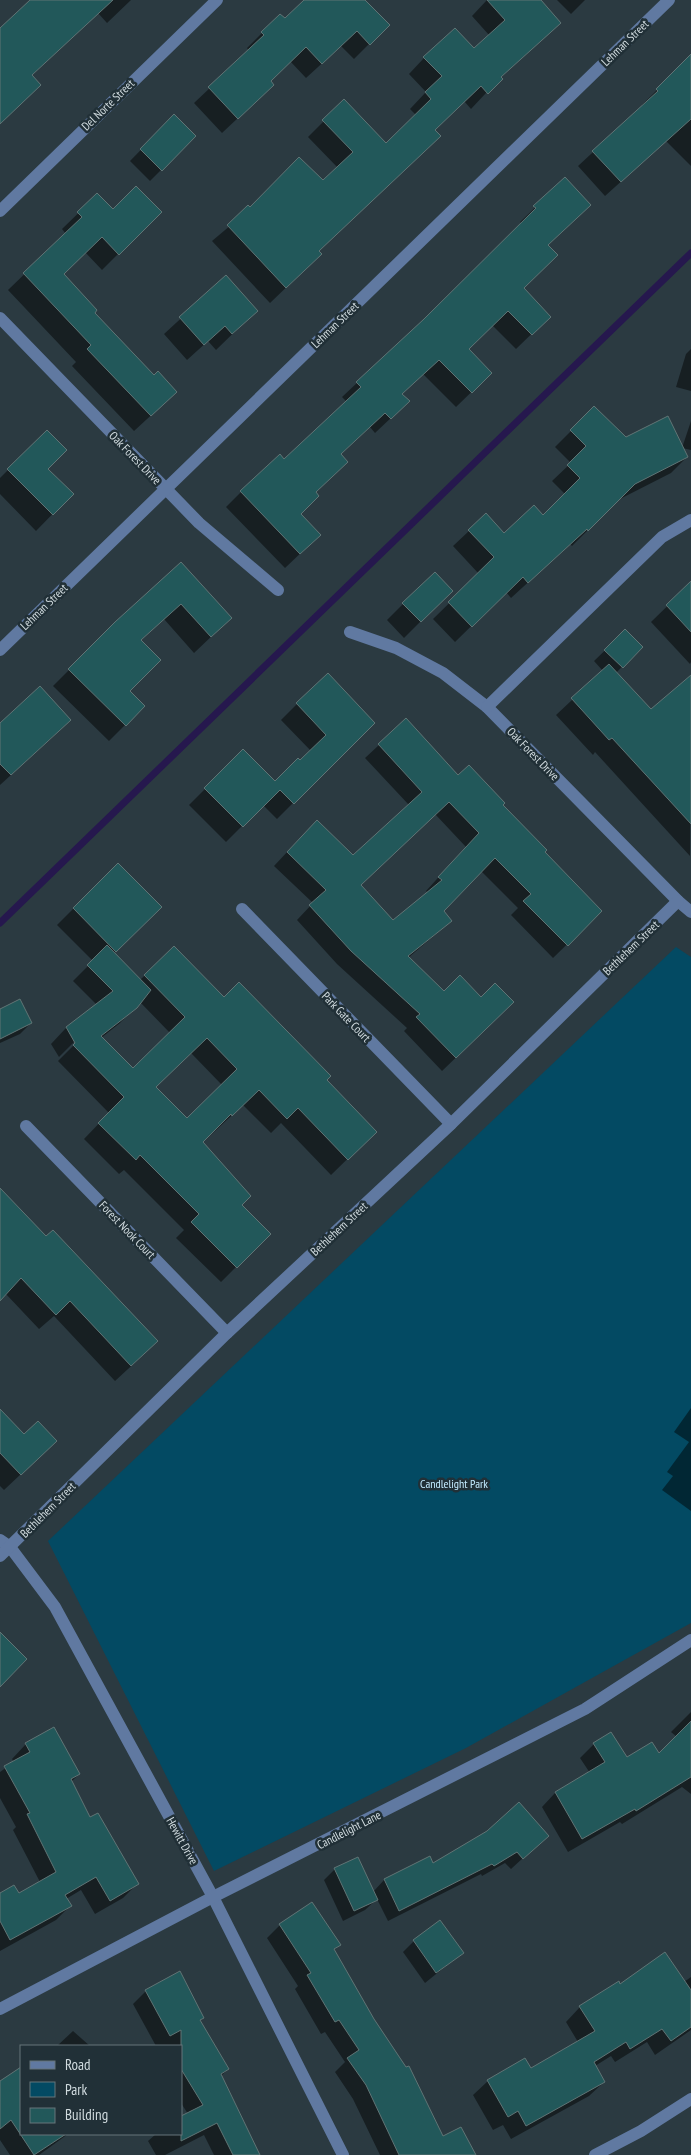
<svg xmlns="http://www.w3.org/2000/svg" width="691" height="2155" viewBox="0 0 691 2155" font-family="'PT Sans Narrow',sans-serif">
  <rect width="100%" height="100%" fill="#2b3a41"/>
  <polygon fill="#034a63" points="676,947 691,957 691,1623 466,1748 214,1871 48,1541"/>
  <g fill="#0007" fill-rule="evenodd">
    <polygon points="32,0 131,0 107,23 98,13 31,76 0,123 0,30"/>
    <polygon points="306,0 363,0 388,25 354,59 341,46 306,78 290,61 269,81 273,85 222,133 194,103 249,51 247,48 280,15 285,20"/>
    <polygon points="539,0 544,38 500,78 471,109 464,101 434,130 318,251 321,254 270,303 212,241 250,209 323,182 338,168 308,137 344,101 386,145 416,115 410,109 426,92 409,74 424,58 474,49 489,35 472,16 487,0"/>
    <polygon points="557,0 585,0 571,14"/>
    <polygon points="691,56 691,166 666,141 605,196 578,166 643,106 642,105"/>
    <polygon points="174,116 195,136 150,181 130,161"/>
    <polygon points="565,179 547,245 522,288 549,317 516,349 492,325 467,349 491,373 456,407 423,374 401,394 393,416 375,433 370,427 340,455 300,514 305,549 285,568 226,507 241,492 284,460 347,402 342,397 424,320 522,224 520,222"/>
    <polygon points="97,195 113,211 160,212 102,270 85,252 62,274 93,313 159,408 134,431 72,366 76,362 8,290 66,234 62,229"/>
    <polygon points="226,277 256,311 216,350 208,341 187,360 164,334"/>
    <polygon points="691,349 691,391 676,387 686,354"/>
    <polygon points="594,408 625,438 687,457 671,473 618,500 572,546 570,544 511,598 506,592 455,642 433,619 479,574 453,546 469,531 504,534 543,516 565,494 552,481 571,463 555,447"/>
    <polygon points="691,421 691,450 682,448"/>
    <polygon points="47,431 47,469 72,494 36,531 0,494 0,478"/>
    <polygon points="181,563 214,634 194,653 164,619 140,641 129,692 144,706 109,741 53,686 116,623"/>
    <polygon points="691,583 691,662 690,664 651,622"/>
    <polygon points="451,591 404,638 387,620 403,604"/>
    <polygon points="625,631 641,647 616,673 651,711 691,676 690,856 595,752 593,755 556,715 603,671 594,661"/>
    <polygon points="297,704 373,723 277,819 263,805 226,842 189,805 243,751 275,783 300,762 311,751 281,720"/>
    <polygon points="70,720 54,736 0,785 0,725"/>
    <path d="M406,720L458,776L501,805L543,852L601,911L553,958L511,915L518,908L481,871L443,911L451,921L408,958L444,992L499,1016L442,1071L404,1031L407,1028L337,964L297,920L313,903L274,866L303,835L353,857L409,805L365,758ZM435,814L466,847L426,891L428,893L392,921L360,885Z"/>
    <path d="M118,864L160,907L113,954L140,980L174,948L224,999L325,1080L375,1132L331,1175L281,1123L271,1133L243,1105L202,1143L240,1205L269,1234L221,1282L176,1238L184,1230L124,1170L119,1174L84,1139L109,1113L58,1061L78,1041L76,1040L59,1057L51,1044L66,1028L97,1005L73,981L93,961L57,925ZM140,1002L170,1033L133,1070L101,1038L120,1023ZM191,1053L222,1085L187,1120L154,1087Z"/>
    <polygon points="0,1011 31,1023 20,1034 0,1043"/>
    <polygon points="0,1206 141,1357 115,1381 54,1316 39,1329 5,1293 0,1299"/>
    <polygon points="691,1408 691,1511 662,1490 673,1476 667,1472 689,1442 674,1432"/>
    <polygon points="0,1411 24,1436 39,1457 4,1490 0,1486"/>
    <polygon points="691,1712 691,1794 682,1787 622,1824 620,1822 568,1852 542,1807 555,1793 590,1773 580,1758 594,1744 626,1759 658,1755 677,1737 671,1732"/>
    <polygon points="26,1744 79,1774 71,1782 90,1818 137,1884 123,1898 95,1914 81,1890 66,1899 70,1906 56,1920 0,1951 0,1894 18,1894 40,1882 13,1830 16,1827 0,1798 0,1772 14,1762 12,1759"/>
    <polygon points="536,1846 511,1869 505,1863 482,1876 481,1874 388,1921 377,1899 365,1910 343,1921 324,1880 335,1869 373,1892 384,1880 429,1858 432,1865"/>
    <polygon points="280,1925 339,1945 333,1951 442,2138 470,2155 380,2155 353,2099 335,2072 345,2062 325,2032 321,2034 295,1989 298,1986 267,1938"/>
    <polygon points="414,1941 462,1953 425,1983 403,1952"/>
    <polygon points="691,1977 691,2030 655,2055 647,2042 615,2062 611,2056 595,2066 604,2082 589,2096 511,2139 503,2125 493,2130 473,2095 488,2081 530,2070 578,2042 566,2022 580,2007 620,1986 684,1982"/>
    <polygon points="146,1991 199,2021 228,2069 221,2076 258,2155 214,2155 204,2135 165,2155 156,2155 148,2141 156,2134 181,2134 188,2114 181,2103 181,2046 156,2046 133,2004"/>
    <polygon points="73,2031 90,2046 57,2046"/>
    <polygon points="21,2069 21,2134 68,2134 39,2155 10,2155 0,2140 0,2083"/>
  </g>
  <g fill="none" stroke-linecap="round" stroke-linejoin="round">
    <polyline stroke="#26184e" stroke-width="7" points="0,923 691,253"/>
  </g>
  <g fill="#22585a" stroke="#607475" fill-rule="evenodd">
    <polygon points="30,0 113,0 32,75 41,85 0,124 0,28"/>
    <polygon points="304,0 365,0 390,25 370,45 357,31 322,64 306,47 271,81 274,85 238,119 208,87 264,35 261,32 280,14 285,18"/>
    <polygon points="487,0 541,0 561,23 501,77 503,79 488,94 481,86 435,130 441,136 319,251 322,254 286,288 227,225 248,205 250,207 299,157 323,180 353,152 322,120 344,99 386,143 431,99 425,92 442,76 423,57 455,28 474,48 505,20"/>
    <polygon points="691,54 691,119 621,182 592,151 658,91 656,89"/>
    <polygon points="174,114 196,136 162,171 140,149"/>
    <polygon points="565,177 591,205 548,245 558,255 524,288 551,317 532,335 508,311 469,349 492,373 472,393 439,360 402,394 410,401 391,419 385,413 341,454 348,462 316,492 319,496 301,514 321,535 300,554 240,491 280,454 284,459 361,387 356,382 424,319 536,208 533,206"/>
    <polygon points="136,186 162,212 119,255 102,237 64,274 97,310 95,313 154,375 158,371 177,392 151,416 87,349 91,345 23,273 82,217 77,212 97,193 113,209"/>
    <polygon points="226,275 258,311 232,334 225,326 204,345 179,317"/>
    <polygon points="594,406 626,437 668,416 688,457 635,484 588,531 587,529 528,583 523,577 472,627 448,602 494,557 468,530 486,513 504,533 534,505 543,515 580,478 567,465 586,446 570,430"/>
    <polygon points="47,430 67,450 48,469 74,494 53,515 7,469"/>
    <polygon points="181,562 232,618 211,637 181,604 141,640 161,660 130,691 145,706 126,726 68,669 115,622"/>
    <polygon points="435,572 453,591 421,622 402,603"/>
    <polygon points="691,581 691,632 666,605"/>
    <polygon points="625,629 643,647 623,668 604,650"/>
    <polygon points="609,664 651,709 691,675 691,824 612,738 609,740 571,698"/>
    <polygon points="328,673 375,723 294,804 280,790 243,827 204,788 243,749 275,781 298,758 300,760 326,735 296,703"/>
    <polygon points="40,686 71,720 11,775 0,764 0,723"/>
    <path d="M406,718L458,775L469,765L505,803L503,805L547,850L545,852L602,911L568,946L523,901L531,894L495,858L444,911L452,921L408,956L444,991L460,975L481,997L495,983L514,1002L456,1058L416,1017L420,1014L351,951L309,905L326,890L287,852L317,820L353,855L422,792L378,744ZM449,802L479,833L438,877L442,880L393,920L361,885Z"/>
    <polygon points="118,863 162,907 116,952 73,908"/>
    <path d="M107,945L151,990L137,1008L101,1036L133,1068L185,1017L144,975L174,946L224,997L239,982L331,1076L327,1080L377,1132L348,1160L298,1108L287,1119L259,1090L232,1116L231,1114L203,1142L251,1196L242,1205L271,1234L237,1268L191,1222L199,1214L140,1155L136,1160L98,1123L124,1097L73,1045L75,1043L66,1027L113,991L87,965ZM207,1038L237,1069L187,1118L156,1087Z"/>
    <polygon points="20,999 32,1023 0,1039 0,1009"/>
    <polygon points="0,1188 46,1236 53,1230 158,1341 131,1366 70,1301 56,1315 21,1278 0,1301"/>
    <polygon points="0,1409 24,1434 38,1421 57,1441 21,1475 0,1453"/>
    <polygon points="0,1632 27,1659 0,1687"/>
    <polygon points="691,1721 691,1777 636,1811 635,1809 582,1839 555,1792 605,1762 593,1743 611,1732 627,1757 652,1742 659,1753"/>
    <polygon points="54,1727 80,1774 71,1779 90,1817 98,1813 139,1884 110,1901 96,1877 65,1895 72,1906 10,1940 0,1921 0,1893 14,1885 19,1893 56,1872 27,1814 30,1813 4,1766 30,1752 25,1743"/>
    <polygon points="519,1802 549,1836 523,1859 517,1852 494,1866 492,1864 399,1911 384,1879 430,1856 433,1863 487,1831"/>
    <polygon points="358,1857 378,1900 354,1911 334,1868"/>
    <polygon points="312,1902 341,1945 334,1949 374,2019 406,2067 409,2066 443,2136 461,2127 476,2155 399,2155 366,2085 347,2058 359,2050 339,2020 335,2022 307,1975 311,1973 279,1924"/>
    <polygon points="440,1920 464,1953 436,1973 413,1940"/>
    <polygon points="665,1952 691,1990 691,2027 671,2041 662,2029 630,2049 626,2042 594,2062 605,2082 526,2126 518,2111 508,2117 487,2080 525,2058 531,2068 595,2031 579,2006 619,1981 620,1984"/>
    <polygon points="180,1971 204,2018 200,2020 229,2069 221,2074 260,2155 233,2155 217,2123 181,2141 181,2116 203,2105 181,2069 181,2030 170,2036 145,1990"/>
    <polygon points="21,2067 21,2134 66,2134 34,2155 11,2120 0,2129 0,2081"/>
  </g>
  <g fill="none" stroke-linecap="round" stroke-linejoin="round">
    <g stroke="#6079a1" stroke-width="12">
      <polyline points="0,211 217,0"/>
      <polyline points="0,318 199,523 278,590"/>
      <polyline points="350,632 396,648 443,673 487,707 678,901 691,912"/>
      <polyline points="0,650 669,0"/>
      <polyline points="487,707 662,537 691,520"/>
      <polyline points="242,909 451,1124"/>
      <polyline points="26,1126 227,1333"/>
      <polyline points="0,1540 10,1547 55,1607 213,1897 343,2155"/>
      <polyline points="0,1556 227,1333 451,1124 678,901"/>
      <polyline points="0,2009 213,1897 585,1709 691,1640"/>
      <polyline points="595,2155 641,2131 691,2099"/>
    </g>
  </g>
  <g text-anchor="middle" stroke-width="5" stroke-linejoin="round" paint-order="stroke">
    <g font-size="12" fill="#d1dbdf" stroke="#213037">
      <text transform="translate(625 43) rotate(-44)" y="4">Lehman Street</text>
      <text transform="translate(108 105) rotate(-44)" y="4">Del Norte Street</text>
      <text transform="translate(335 325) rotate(-44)" y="4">Lehman Street</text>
      <text transform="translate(135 458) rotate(46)" y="4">Oak Forest Drive</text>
      <text transform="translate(44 607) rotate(-44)" y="4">Lehman Street</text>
      <text transform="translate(533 754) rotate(46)" y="4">Oak Forest Drive</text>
      <text transform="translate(631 948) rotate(-44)" y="4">Bethlehem Street</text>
      <text transform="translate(346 1017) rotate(46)" y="4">Park Gate Court</text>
      <text transform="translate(339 1229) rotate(-43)" y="4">Bethlehem Street</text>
      <text transform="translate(127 1230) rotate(46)" y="4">Forest Nook Court</text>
      <text transform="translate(48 1510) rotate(-45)" y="4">Bethlehem Street</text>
      <text transform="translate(349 1830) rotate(-27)" y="4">Candlelight Lane</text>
      <text transform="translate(182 1841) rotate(61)" y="4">Hewitt Drive</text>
    </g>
    <g font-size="12" fill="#c2eafe" stroke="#213037">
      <text x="454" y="1488">Candlelight Park</text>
    </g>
  </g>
  <rect x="20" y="2045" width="162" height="90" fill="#213037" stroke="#67747a"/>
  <rect x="30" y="2061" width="25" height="8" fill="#6079a1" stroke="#67747a"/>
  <text x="65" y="2070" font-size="15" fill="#d1dbdf">Road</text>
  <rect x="30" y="2082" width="25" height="15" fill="#034a63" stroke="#67747a"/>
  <text x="65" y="2095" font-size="15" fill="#d1dbdf">Park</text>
  <rect x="30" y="2108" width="25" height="15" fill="#22585a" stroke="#67747a"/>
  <text x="65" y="2120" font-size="15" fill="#d1dbdf">Building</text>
</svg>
